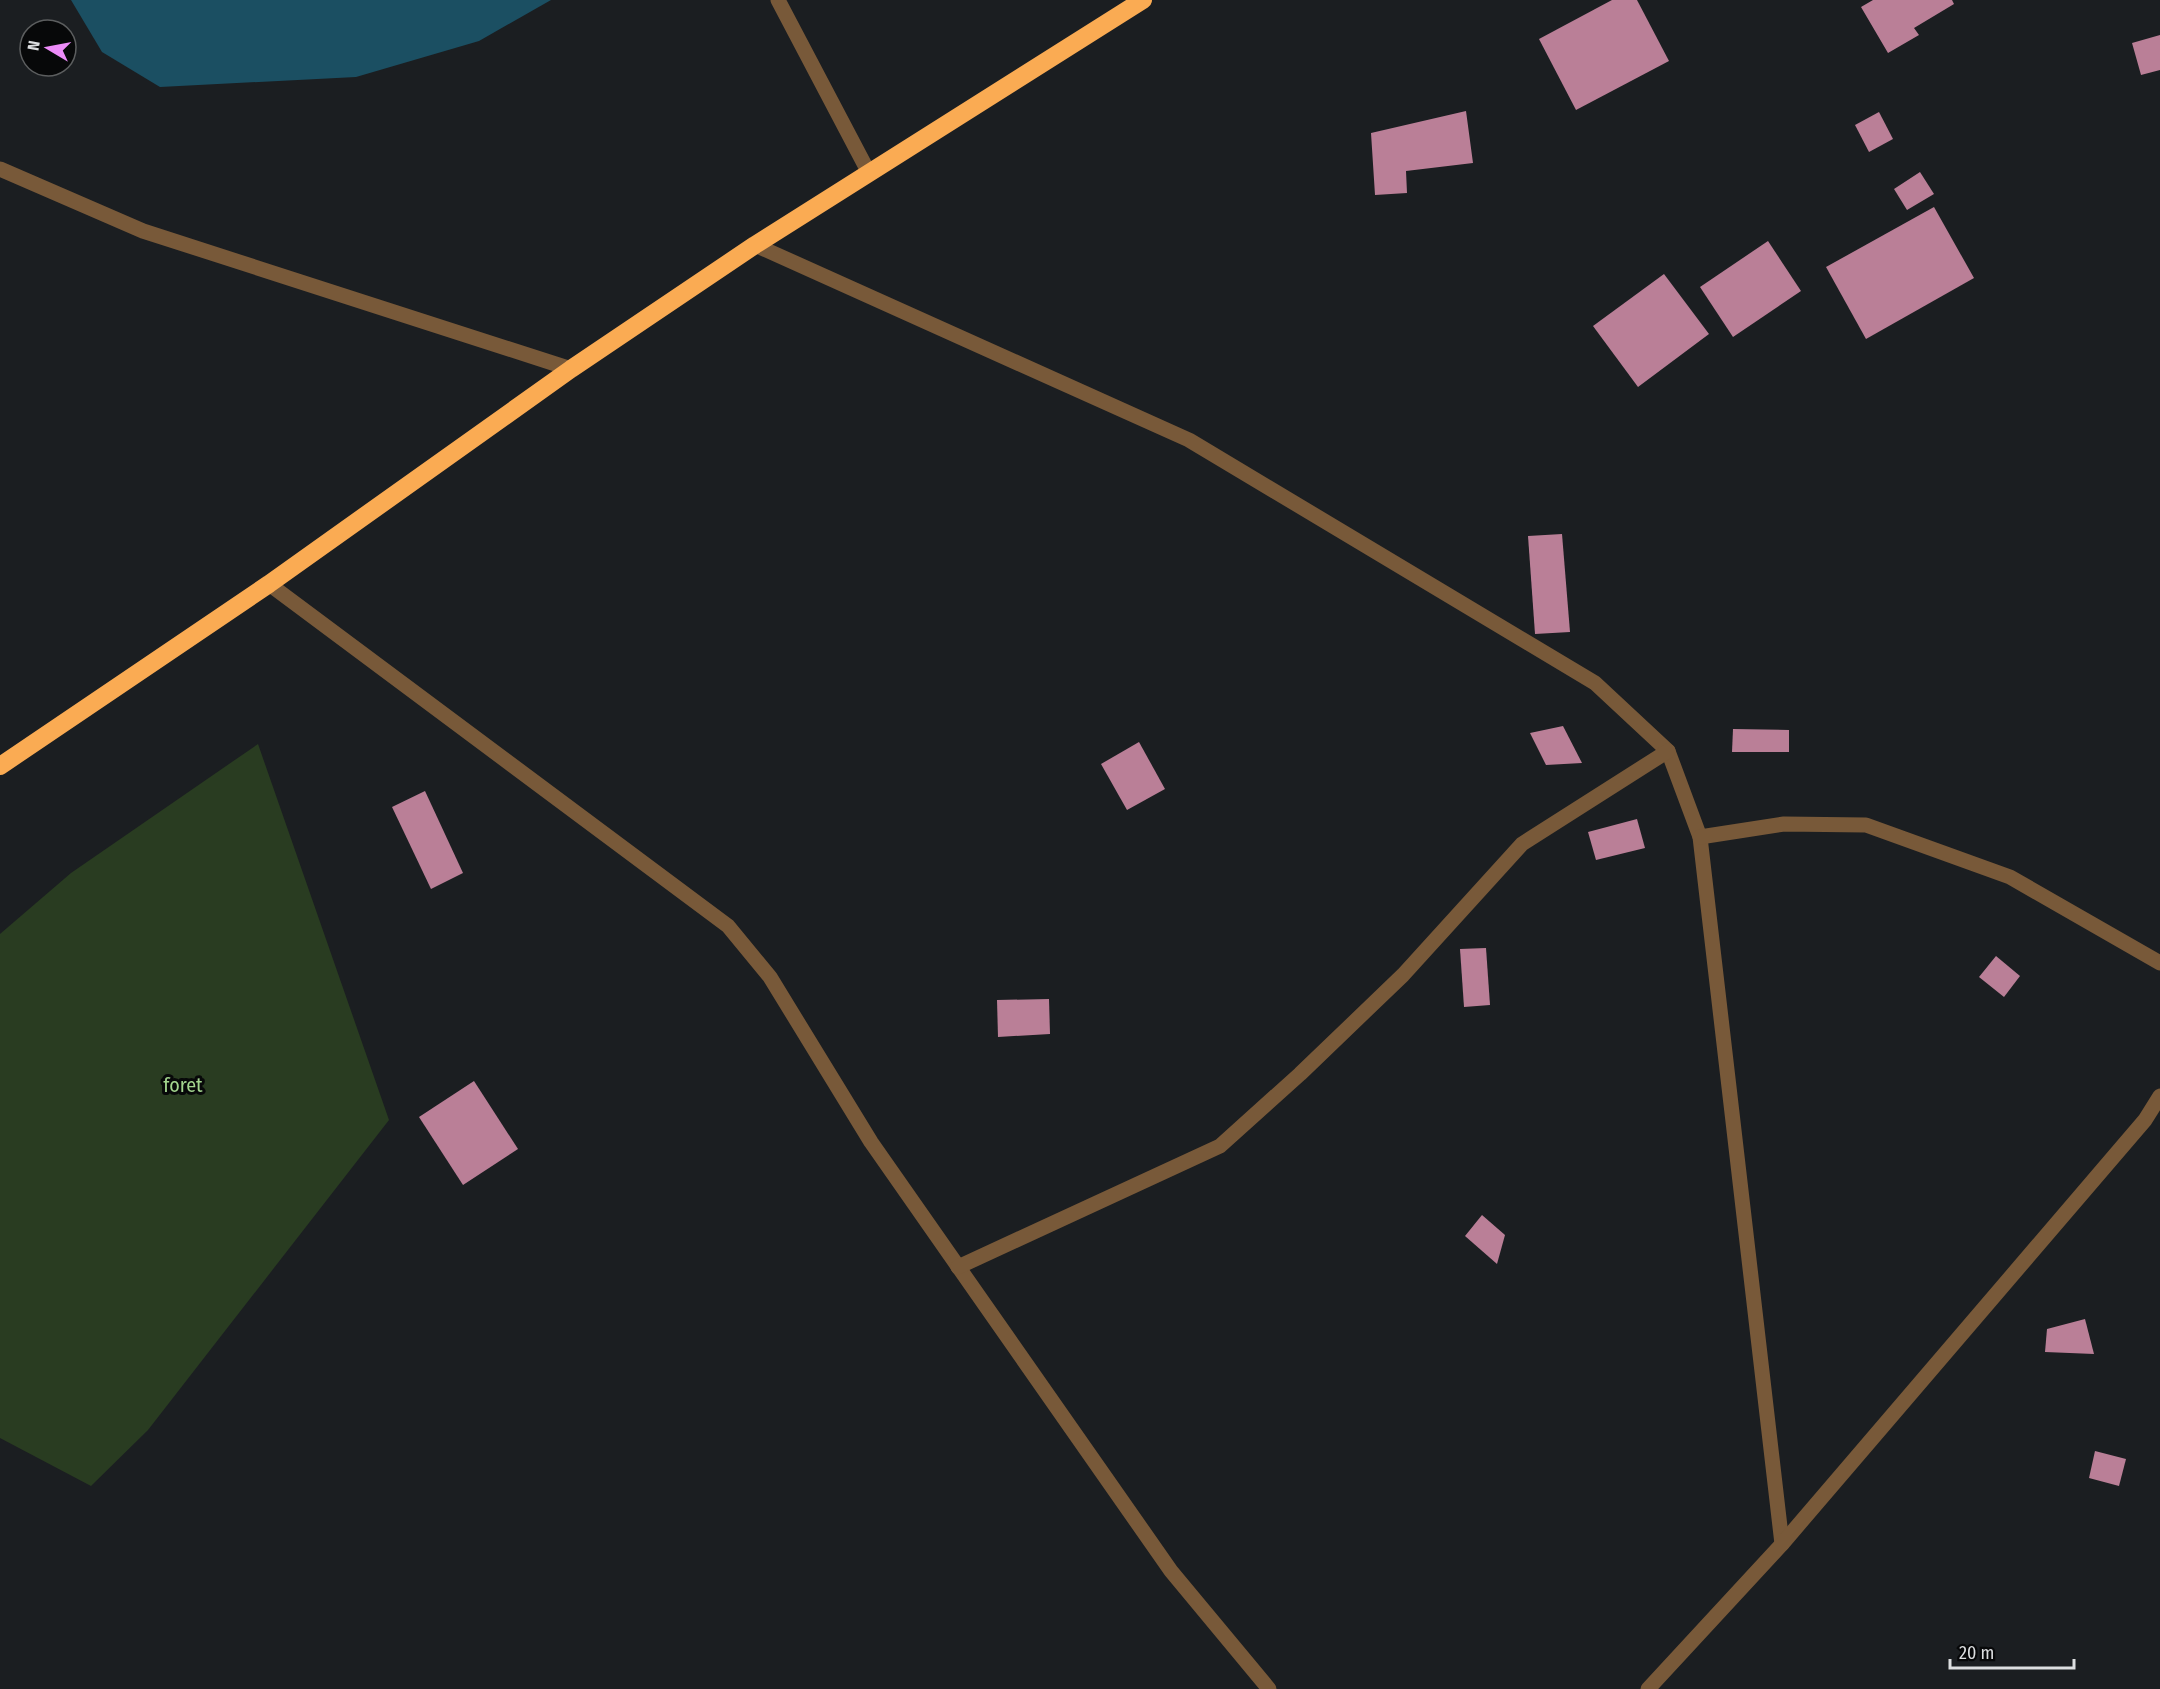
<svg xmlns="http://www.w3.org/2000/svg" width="2160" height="1689" viewBox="0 0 2160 1689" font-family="'Fira Sans Condensed',sans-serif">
  <rect width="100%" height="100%" fill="#1b1e21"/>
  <polygon fill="#293c21" points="258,744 389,1120 148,1430 91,1486 0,1438 0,934 71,873"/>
  <polygon fill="#1b4f62" points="71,0 551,0 479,41 356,77 160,87 102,52"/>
  <g fill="#ba7f97">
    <polygon points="1612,0 1637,0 1669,61 1576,110 1539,39"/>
    <polygon points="1873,0 1952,0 1954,4 1914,28 1919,35 1888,53 1861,7"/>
    <polygon points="2160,35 2160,70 2141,75 2132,43"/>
    <polygon points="1466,111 1473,163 1406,171 1407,193 1375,195 1371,133"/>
    <polygon points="1879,112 1893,139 1869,152 1855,125"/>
    <polygon points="1920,172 1934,194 1907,210 1894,189"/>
    <polygon points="1934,207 1974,278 1866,339 1826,267"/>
    <polygon points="1768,241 1801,291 1733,337 1700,287"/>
    <polygon points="1664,274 1709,334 1638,387 1593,326"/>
    <polygon points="1562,534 1570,632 1535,634 1528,536"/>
    <polygon points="1563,726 1582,763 1546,765 1530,733"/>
    <polygon points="1733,729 1789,730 1789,752 1732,752"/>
    <polygon points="1139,742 1165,789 1127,810 1101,764"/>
    <polygon points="425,791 463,873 431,889 392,807"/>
    <polygon points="1637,819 1645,848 1596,860 1588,832"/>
    <polygon points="1486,948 1490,1005 1464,1007 1460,949"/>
    <polygon points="1996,956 2020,976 2004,997 1979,977"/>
    <polygon points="1049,999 1050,1034 998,1037 997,1000"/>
    <polygon points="474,1081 518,1149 463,1185 419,1117"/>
    <polygon points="1482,1215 1505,1235 1497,1264 1465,1236"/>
    <polygon points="2085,1319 2094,1354 2045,1352 2047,1329"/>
    <polygon points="2095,1451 2126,1459 2119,1486 2089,1478"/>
  </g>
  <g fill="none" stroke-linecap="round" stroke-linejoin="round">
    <g stroke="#785939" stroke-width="15">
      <polyline points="755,245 1189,440 1595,683 1668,751 1700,837 1782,1544"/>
      <polyline points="269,584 728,926 770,977 871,1142 1171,1571 1269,1689"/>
      <polyline points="1700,837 1784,824 1866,825 2010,877 2160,963"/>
      <polyline points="958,1267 1220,1146 1300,1074 1403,975 1522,844 1668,751"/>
      <polyline points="1648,1689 1782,1544 2145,1120 2160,1096"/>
    </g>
    <g stroke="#785939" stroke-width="15">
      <polyline points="778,0 869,173"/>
      <polyline points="0,169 143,231 571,369"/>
    </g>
    <polyline stroke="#faab53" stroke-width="18" points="0,766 269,584 571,369 755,245 1143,0"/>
  </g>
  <g text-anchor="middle" stroke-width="6" stroke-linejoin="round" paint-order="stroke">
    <g font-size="20" fill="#a3d58e" stroke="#070809">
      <text x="183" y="1092">foret</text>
    </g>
  </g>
  <g transform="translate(48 48) rotate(280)"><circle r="28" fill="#070809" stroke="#5c5e5f" stroke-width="1.5"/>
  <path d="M0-4.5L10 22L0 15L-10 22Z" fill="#ed8cf9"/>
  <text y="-9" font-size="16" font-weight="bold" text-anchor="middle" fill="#dcdee0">N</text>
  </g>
  <path d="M1950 1659v9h124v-9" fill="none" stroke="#dcdee0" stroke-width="3"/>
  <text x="1959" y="1659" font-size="18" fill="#dcdee0" stroke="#070809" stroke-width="4.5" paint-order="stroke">20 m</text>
</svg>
